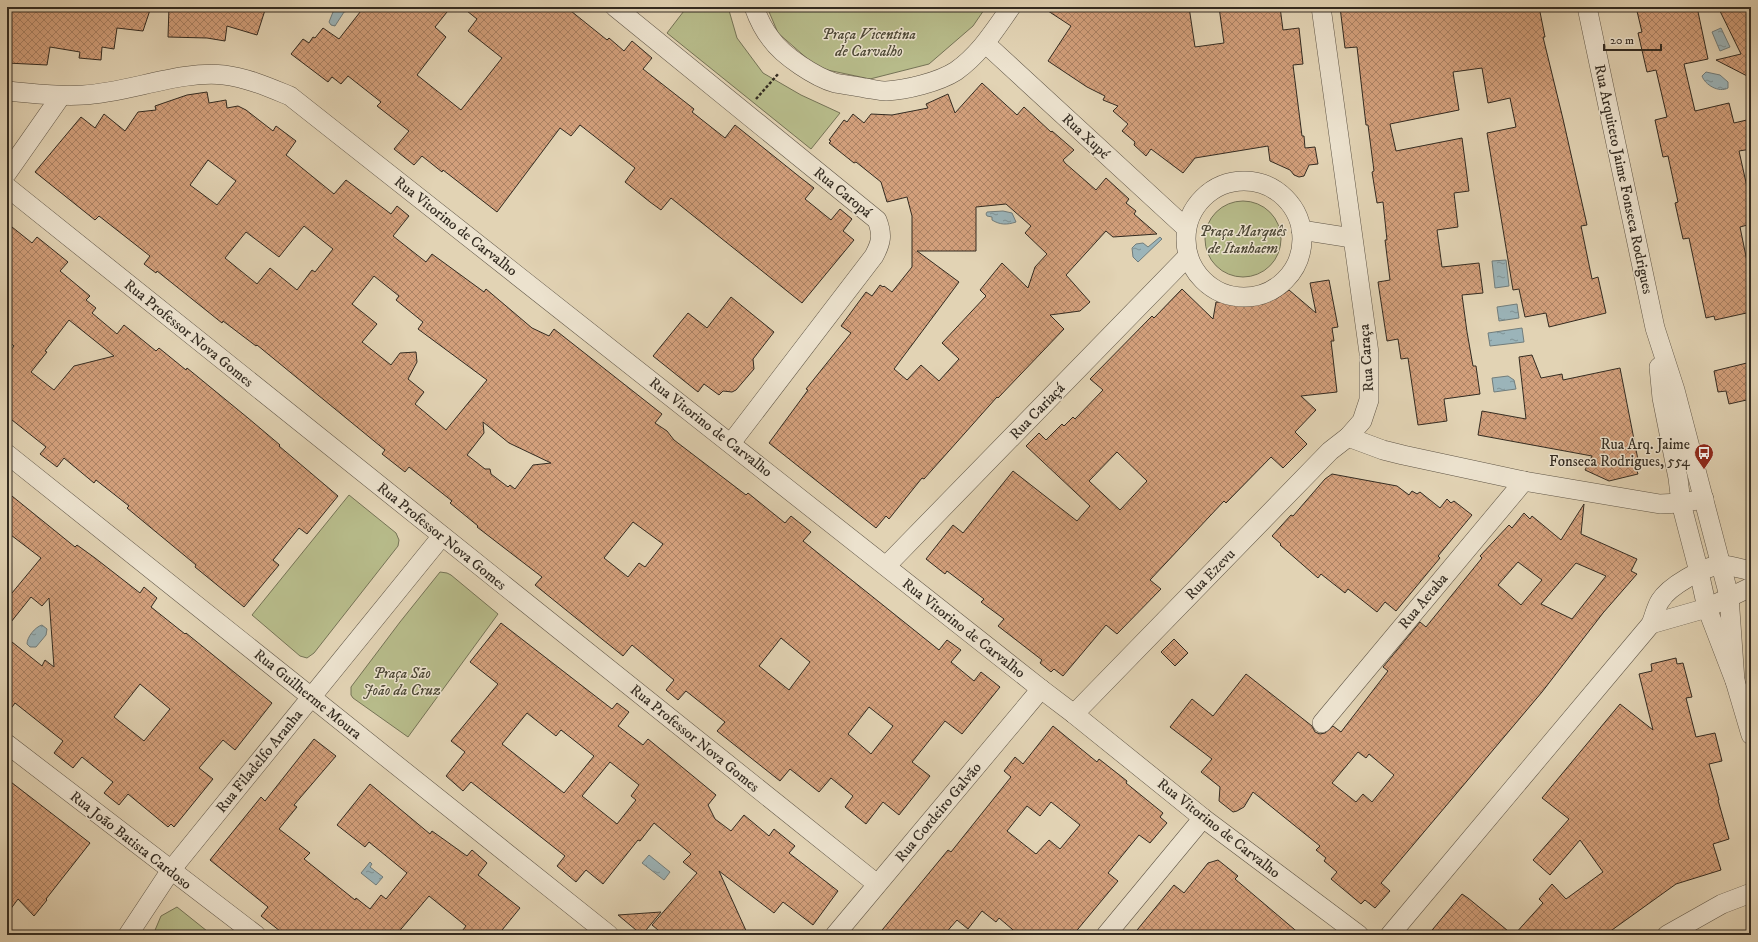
<svg xmlns="http://www.w3.org/2000/svg" width="1758" height="942" viewBox="0 0 1758 942" font-family="'IM FELL DW Pica',serif">
  <defs>
    <pattern id="water-ripples" width="26" height="14" patternUnits="userSpaceOnUse"><rect width="26" height="14" fill="#9bb4b9"/><path d="M2 4q2-2 4 0t4 0M15 11q2-2 4 0t4 0" fill="none" stroke="#7f9396"/></pattern>
    <pattern id="building-cross-hatch" width="8" height="8" patternUnits="userSpaceOnUse"><rect width="8" height="8" fill="#d29f7b"/><path d="M0 0l8 8M0 8l8-8" fill="none" stroke="#ab8264"/></pattern>
  </defs>
  <rect width="100%" height="100%" fill="#e2d3b4"/>
  <filter id="stains"><feTurbulence type="fractalNoise" baseFrequency=".005" numOctaves="4"/><feColorMatrix values="0 0 0 0 .2 0 0 0 0 .09 0 0 0 0 .02 0 0 0 .5 -.17"/></filter>
  <radialGradient id="worn" r=".72"><stop offset=".6" stop-color="#630" stop-opacity="0"/><stop offset="1" stop-color="#630" stop-opacity=".3"/></radialGradient>
  <g fill="#b7bb8a" stroke="#757356">
    <polygon points="687,7 728,7 737,38 763,73 801,95 840,113 811,149 667,33"/>
    <polygon points="767,7 986,7 973,26 929,64 870,79 818,68 778,33"/>
    <circle cx="1243" cy="239" r="38"/>
    <polygon points="349,495 396,533 399,540 398,546 314,653 307,658 300,656 252,615"/>
    <polygon points="440,572 447,573 451,575 498,614 408,737 353,698 351,695 351,687 400,622"/>
    <polygon points="177,907 212,935 153,935 161,916"/>
  </g>
  <g fill="url(#water-ripples)" stroke="#717d7c">
    <polygon points="335,7 354,7 353,10 344,12 335,26 331,25 329,22"/>
    <polygon points="1721,28 1730,47 1720,51 1712,32"/>
    <path d="M1706,72L1720,75L1728,82V88C1719,93 1705,85 1702,76Z"/>
    <path d="M1003,211L1012,213L1016,222C1007,225 1000,225 992,220V217L987,216L986,214L987,212Z"/>
    <polygon points="1160,237 1162,239 1138,262 1133,257 1132,248 1136,244 1143,243 1148,247"/>
    <polygon points="1506,260 1509,286 1495,288 1492,261"/>
    <polygon points="1517,304 1519,318 1499,321 1497,307"/>
    <polygon points="1522,328 1524,342 1490,346 1488,333"/>
    <polygon points="1508,376 1514,380 1516,389 1494,392 1492,378"/>
    <path d="M42,625L47,629L46,635L36,647H30L27,644C27,637 35,627 42,625Z"/>
    <polygon points="649,855 670,872 664,880 642,863"/>
    <polygon points="370,862 372,864 370,867 383,877 376,885 361,873"/>
  </g>
  <g fill="url(#building-cross-hatch)" stroke="#332b21" fill-rule="evenodd">
    <polygon points="7,7 151,7 143,31 117,28 114,49 102,47 101,60 79,58 80,52 50,47 47,65 7,63"/>
    <polygon points="169,7 266,7 257,35 227,26 225,41 207,38 168,37"/>
    <polygon points="364,7 451,7 435,27 446,37 417,75 461,110 502,58 468,31 477,19 462,7 566,7 607,40 609,38 624,51 632,41 652,58 643,69 694,109 692,112 725,138 735,125 801,178 814,188 805,199 831,220 840,209 852,219 843,231 854,240 802,303 671,198 661,210 650,202 625,182 635,168 580,125 571,136 560,128 497,212 443,170 442,172 422,156 414,165 394,149 409,131 377,106 381,102 348,76 341,84 332,77 328,82 291,54 303,39 309,43 313,37 315,38 323,28 339,39"/>
    <polygon points="1042,7 1189,7 1195,47 1224,43 1219,7 1280,7 1283,30 1299,28 1303,64 1293,65 1302,136 1304,136 1305,148 1315,147 1318,164 1309,165 1304,176 1299,177 1294,175 1290,170 1270,161 1268,146 1195,158 1183,173 1151,149 1146,156 1134,145 1135,142 1122,131 1128,124 1113,111 1118,106 1103,100 1105,96 1087,87 1048,61 1071,26"/>
    <polygon points="1340,7 1539,7 1545,37 1543,37 1563,119 1587,225 1581,226 1592,279 1598,277 1606,313 1549,327 1546,313 1525,317 1519,289 1513,290 1487,133 1516,127 1510,98 1488,103 1482,68 1453,72 1459,110 1390,124 1396,151 1462,138 1469,191 1454,193 1458,227 1437,230 1442,267 1479,263 1483,293 1462,295 1467,332 1473,366 1476,366 1480,394 1444,399 1447,421 1418,425 1408,358 1401,359 1398,339 1387,341 1378,282 1390,280 1385,240 1387,240 1383,202 1377,203 1372,172 1374,171 1368,125 1366,125 1357,47 1345,48"/>
    <polygon points="1636,7 1697,7 1708,59 1684,64 1695,111 1729,103 1734,123 1751,119 1751,149 1739,151 1747,187 1751,186 1751,224 1740,227 1751,281 1751,312 1715,320 1714,316 1706,318 1689,238 1683,239 1675,203 1678,202 1668,156 1663,157 1655,120 1667,117 1656,70 1647,72 1638,33 1642,32"/>
    <polygon points="1718,7 1751,7 1751,78 1716,60 1741,54"/>
    <path d="M982,83L1017,115L1024,107L1051,132L1052,131L1074,150L1063,160L1065,163L1096,190L1106,178L1129,199L1126,203L1136,211L1134,214L1157,234L1113,237L1106,231L1066,275L1090,302L1080,311L1050,315L1064,329L998,398L997,397L924,479L922,478L889,519L886,516L876,528L769,443L808,390L806,389L851,333L841,326L866,292L872,296L880,285L883,287L884,286L892,292L912,267V216L907,197L887,202L881,182L856,162L854,163L829,143L831,141L829,140L844,120L847,122L853,114L864,123L871,114L892,115L928,108L926,104L948,94L955,113ZM1006,204L1031,226L1025,233L1047,254L1035,267L1028,288L1002,263L980,290L986,296L942,343L959,359L939,381L921,365L907,380L894,369L959,282L917,251H976V207Z"/>
    <path d="M207,92L209,103L226,100L227,108L238,106L246,110L273,131L276,126L296,141L286,155L334,194L346,180L391,214L397,206L409,216L393,236L426,262L432,254L484,292L486,289L532,328L549,336L554,329L662,414L655,423L667,431L674,440L746,495L748,493L785,523L791,516L811,532L803,541L939,650L947,640L961,650L951,662L974,681L981,672L1000,687L962,734L945,721L912,762L930,776L899,815L883,802L866,824L845,807L853,796L831,778L819,792L790,769L780,781L717,731L725,722L686,691L678,700L666,690L674,680L632,645L623,656L535,585L542,577L477,527L478,526L450,503L452,501L409,467L405,472L382,454L385,450L257,345L256,346L223,321L222,323L157,271L156,273L144,264L150,256L99,216L95,220L35,172L81,117L95,128L104,114L125,131L138,112L156,110L155,106L187,95ZM208,160L236,181L217,205L190,185ZM304,226L333,249L315,272L312,270L297,290L270,268L257,284L225,258L246,232L279,257ZM374,276L399,296L396,300L423,322L418,329L487,380L446,430L415,404L424,392L408,379L417,362L416,352L400,353L391,365L362,342L377,324L352,304ZM483,422L509,443L551,463L533,465L515,489L510,485L508,487L491,474L490,469H485L467,455L484,433ZM633,522L663,544L645,567L639,563L628,577L604,558ZM781,638L810,662L789,690L759,666ZM869,707L893,726L871,754L848,734Z"/>
    <path d="M7,223L32,243L37,237L68,262L60,271L90,296L86,300L96,308L92,313L117,334L124,325L156,351L159,348L186,370L187,368L248,418L280,445L279,446L338,496L307,534L299,528L273,560L279,565L244,607L195,567L196,565L127,508L129,506L96,480L94,483L64,458L57,467L40,454L46,447L7,416V355L14,346L7,340ZM69,320L114,356L74,366L54,390L31,372L47,352L45,351Z"/>
    <path d="M1329,280L1338,327L1332,328L1334,341H1331L1337,392L1301,396L1316,410L1295,432L1307,444L1283,468L1271,457L1226,503L1224,501L1150,580L1161,589L1117,634L1106,625L1063,676L1054,669L1051,672L1040,663L1042,660L998,626L1004,619L981,602L984,599L947,571L945,574L926,559L953,525L963,533L1013,471L1077,521L1090,506L1026,446L1039,433L1046,440L1062,424L1064,426L1073,417L1075,419L1103,390L1090,379L1152,316L1154,318L1182,289L1213,319L1216,302L1262,304L1277,298L1289,290L1316,313L1310,283ZM1117,452L1147,481L1120,510L1089,481Z"/>
    <polygon points="731,297 774,332 753,359 754,369 736,390 732,392 723,391 719,395 704,384 698,392 653,356 688,313 707,328"/>
    <polygon points="1532,355 1541,378 1562,374 1563,380 1620,368 1640,470 1637,471 1638,474 1609,481 1585,470 1592,456 1478,435 1482,411 1526,419 1519,357"/>
    <polygon points="1751,362 1751,399 1729,404 1726,391 1718,392 1714,371"/>
    <polygon points="1332,474 1397,486 1409,495 1412,491 1417,494 1420,492 1440,508 1447,499 1451,503 1454,501 1472,515 1438,556 1440,558 1396,611 1385,602 1377,612 1348,589 1345,593 1321,574 1318,578 1280,545 1281,544 1272,536 1291,515 1293,516 1325,479"/>
    <path d="M7,492L75,547L77,545L95,558L140,593L144,587L157,598L151,607L185,634L186,633L272,703L235,750L223,740L199,768L213,779L174,827L171,824L168,827L128,794L119,805L104,793L113,782L82,757L73,768L54,753L63,741L15,703L7,714V638L42,666L45,660L54,667L49,598L42,606L31,597L7,627V599L41,558L7,532ZM140,684L170,709L144,741L114,717Z"/>
    <path d="M1584,504L1581,534L1637,559L1631,571L1637,574L1603,613L1542,692L1381,883L1390,891L1375,908L1365,900L1361,904L1331,879L1337,872L1324,861L1326,858L1316,850L1320,846L1253,792L1244,807L1237,811L1233,812L1219,801L1220,787L1201,772L1212,759L1170,727L1192,699L1213,716L1246,674L1312,726L1315,732L1320,734L1325,733L1333,726L1341,732L1388,671L1383,667L1420,622L1426,627L1482,558L1480,556L1509,525L1512,528L1524,513L1530,519L1532,516L1561,540ZM1518,562L1542,580L1521,605L1498,585ZM1576,563L1606,576L1572,619L1541,604ZM1358,752L1366,758L1369,754L1394,775L1372,802L1363,794L1356,802L1332,783Z"/>
    <path d="M501,623L612,709L617,703L629,712L618,726L643,745L648,739L716,795L708,805L715,819L731,831L744,815L769,836L774,829L795,846L789,853L838,891L813,925L783,902L774,913L719,871L748,935H664L652,925L697,873L683,862L691,854L654,823L640,841L638,840L603,884L586,870L576,882L557,866L565,856L471,782L463,791L446,776L465,752L451,741L498,684L470,662ZM527,713L556,736L561,730L594,756L564,793L502,744ZM610,762L639,785L631,796L636,800L617,824L582,796Z"/>
    <polygon points="1174,639 1188,653 1175,666 1161,652"/>
    <polygon points="1676,658 1677,664 1683,663 1692,697 1686,698 1696,737 1715,733 1722,761 1709,764 1719,800 1718,800 1729,839 1713,844 1721,870 1676,884 1605,935 1514,935 1543,903 1539,899 1552,884 1566,899 1603,872 1580,840 1550,875 1533,860 1569,819 1542,798 1620,704 1653,730 1639,674 1652,671 1651,664"/>
    <path d="M1053,726L1097,762L1099,759L1127,781L1126,783L1163,813L1160,817L1167,823L1150,843L1139,835L1108,873L1118,881L1073,935H1019L999,918L996,922L982,911L968,929L957,920L944,935H878L948,850L951,852L1011,777L1004,771L1015,757L1023,764ZM1051,802L1080,825L1060,849L1049,840L1036,854L1007,831L1027,806L1040,816Z"/>
    <polygon points="314,739 336,756 294,805 297,807 279,829 310,853 304,859 355,900 356,898 370,909 381,895 386,899 407,873 369,842 365,847 337,825 370,784 430,834 432,831 467,856 472,850 487,863 478,875 520,908 498,935 459,935 466,926 429,896 396,935 285,935 261,916 268,907 210,860 261,797 265,801"/>
    <polygon points="7,779 90,843 46,899 47,900 34,916 18,899 7,914"/>
    <polygon points="1218,860 1238,876 1235,879 1301,935 1133,935 1174,885 1184,893 1208,863"/>
    <polygon points="1462,894 1468,898 1513,935 1428,935"/>
    <polygon points="661,912 642,935 618,915"/>
  </g>
  <g fill="none" stroke-linecap="round" stroke-linejoin="round">
    <defs>
      <g id="street">
        <path d="M615,7L877,220C883,235 881,243 874,256L731,443"/>
        <path d="M754,7C758,18 763,29 771,39C783,56 815,77 835,83C845,85 856,86 865,88C872,89 880,91 886,91C906,90 939,82 956,71C980,54 994,31 1011,7"/>
        <polyline points="1321,7 1369,353 1369,400 1362,421 1348,437 1383,450 1403,455 1524,481 1660,504 1681,503 1704,499"/>
        <polyline points="1587,7 1655,328 1675,390 1729,596 1735,681"/>
        <polyline points="986,44 1186,228"/>
        <path d="M7,91C32,93 58,97 83,95C127,93 181,70 224,75C248,78 268,87 290,96L1041,689L1074,714L1203,818L1359,935"/>
        <polyline points="7,173 61,96"/>
        <circle cx="1244" cy="239" r="58"/>
        <polyline points="7,187 877,884"/>
        <polyline points="1301,230 1352,238"/>
        <polyline points="1659,367 1662,398 1678,478 1681,503 1699,572 1707,608 1735,681 1751,735"/>
        <polyline points="7,454 609,935"/>
        <polyline points="886,566 1188,256"/>
        <polyline points="1651,624 1707,608 1751,587"/>
        <polyline points="1074,714 1330,451 1348,437"/>
        <polyline points="1322,723 1524,481"/>
        <polyline points="7,744 256,935"/>
        <polyline points="128,935 171,870 442,536"/>
        <polyline points="835,935 1041,689"/>
        <polyline points="1106,935 1203,818"/>
        <path d="M1390,935L1651,624C1654,617 1656,607 1660,601C1669,586 1703,567 1720,565C1730,565 1742,569 1751,571"/>
        <polyline points="1667,935 1722,904 1751,893"/>
      </g>
    </defs>
    <use href="#street" stroke="#5f5546" stroke-width="20"/>
    <polyline stroke="#332b21" stroke-width="2.5" stroke-dasharray="3 2" stroke-linecap="butt" points="756,99 779,73"/>
    <use href="#street" stroke="#ece2ce" stroke-width="19"/>
  </g>
  <defs>
    <symbol id="bus-pin" viewBox="-11 -11 22 30"><path d="M0 17L-7.5 6A9.5 9.5 0 1 1 7.5 6Z" fill="#8f2418" stroke="#ece2ce"/><path d="M-5-6H5V4H4V6H2V4H-2V6H-4V4H-5ZM-3.5-4V0h7V-4ZM-3.5 1.2v1.5H-2V1.2ZM2 1.2v1.5H3.5V1.2Z" fill="#fff"/></symbol>
  </defs>
  <g fill-rule="evenodd">
    <use href="#bus-pin" x="1693" y="442" width="22" height="30"/>
  </g>
  <g text-anchor="middle" stroke-width="3" stroke-linejoin="round" paint-order="stroke">
    <g font-size="15" font-style="italic" fill="#4d4836" stroke="#ece2ce">
      <text x="869" y="39">Praça Vicentina<tspan x="869" dy="17">de Carvalho</tspan></text>
      <text x="1243" y="236">Praça Marquês<tspan x="1243" dy="17">de Itanhaem</tspan></text>
      <text x="402" y="678">Praça São<tspan x="402" dy="17">João da Cruz</tspan></text>
    </g>
    <g font-size="15" fill="#332b21" stroke="#ece2ce">
      <text transform="translate(1086 136) rotate(43)" y="5">Rua Xupé</text>
      <text transform="translate(1624 179) rotate(78)" y="5">Rua Arquiteto Jaime Fonseca Rodrigues</text>
      <text transform="translate(843 192) rotate(39)" y="5">Rua Caropá</text>
      <text transform="translate(456 226) rotate(38)" y="5">Rua Vitorino de Carvalho</text>
      <text transform="translate(189 333) rotate(39)" y="5">Rua Professor Nova Gomes</text>
      <text transform="translate(1366 358) rotate(-94)" y="5">Rua Caraça</text>
      <text transform="translate(1037 411) rotate(-46)" y="5">Rua Cariaçá</text>
      <text transform="translate(711 427) rotate(38)" y="5">Rua Vitorino de Carvalho</text>
      <text transform="translate(442 536) rotate(39)" y="5">Rua Professor Nova Gomes</text>
      <text transform="translate(1210 574) rotate(-46)" y="5">Rua Ezevu</text>
      <text transform="translate(1423 601) rotate(-50)" y="5">Rua Aetaba</text>
      <text transform="translate(964 628) rotate(38)" y="5">Rua Vitorino de Carvalho</text>
      <text transform="translate(308 694) rotate(39)" y="5">Rua Guilherme Moura</text>
      <text transform="translate(695 738) rotate(39)" y="5">Rua Professor Nova Gomes</text>
      <text transform="translate(259 761) rotate(-51)" y="5">Rua Filadelfo Aranha</text>
      <text transform="translate(938 812) rotate(-50)" y="5">Rua Cordeiro Galvão</text>
      <text transform="translate(1219 828) rotate(38)" y="5">Rua Vitorino de Carvalho</text>
      <text transform="translate(131 840) rotate(38)" y="5">Rua João Batista Cardoso</text>
    </g>
    <g font-size="15" fill="#332b21" stroke="#ece2ce" text-anchor="end">
      <text x="1690" y="449">Rua Arq. Jaime<tspan x="1690" dy="17">Fonseca Rodrigues, 554</tspan></text>
    </g>
  </g>
  <rect width="1758" height="942" fill="none" stroke="#e2d3b4" stroke-width="24"/>
  <rect x="8" y="8" width="1742" height="926" fill="none" stroke="#332b21" stroke-width="2"/>
  <rect x="12" y="12" width="1734" height="918" fill="none" stroke="#332b21"/>
  <path d="M1604 44v6h57v-6" fill="none" stroke="#332b21" stroke-width="2"/>
  <text x="1610" y="44" font-size="12" fill="#332b21" stroke="#ece2ce" stroke-width="3" paint-order="stroke">20 m</text>
  <rect width="100%" height="100%" filter="url(#stains)"/>
  <rect width="100%" height="100%" fill="url(#worn)"/>
</svg>
